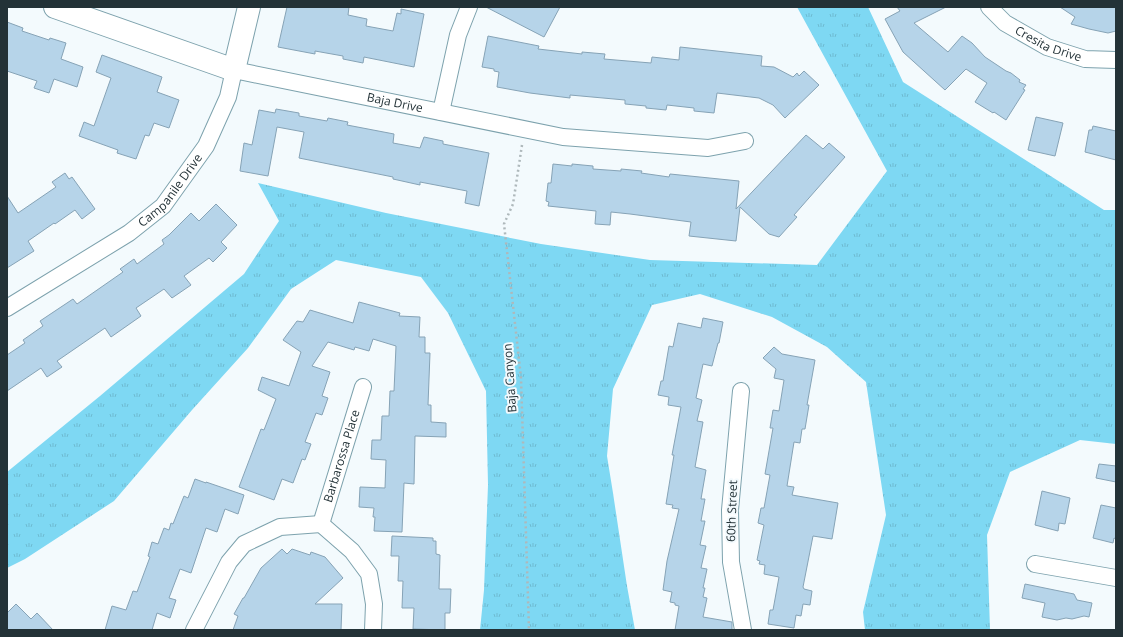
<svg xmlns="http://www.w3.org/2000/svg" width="1123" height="637" viewBox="0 0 1123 637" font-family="'Open Sans',sans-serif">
  <defs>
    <pattern id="grass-tufts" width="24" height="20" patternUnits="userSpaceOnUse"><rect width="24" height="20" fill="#7ed8f3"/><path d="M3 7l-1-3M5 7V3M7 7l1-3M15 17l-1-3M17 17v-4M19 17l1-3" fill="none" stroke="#6dbad1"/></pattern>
  </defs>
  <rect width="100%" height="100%" fill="#f3fafd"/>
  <polygon fill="url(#grass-tufts)" points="797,7 868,7 903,82 1104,210 1116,210 1116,444 1080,440 1010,472 987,535 990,630 865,630 863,612 886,515 866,382 827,347 772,317 700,294 652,305 613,389 607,456 613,493 627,586 635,630 480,630 484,590 488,485 486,391 448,313 421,277 336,260 291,289 248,348 192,410 114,501 25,559 7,568 7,472 100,396 244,274 279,221 258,183 386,213 541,244 650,260 817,265 887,171"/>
  <g fill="#b6d4e9" stroke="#86a3b6">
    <polygon points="287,7 349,7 348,15 367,19 366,26 393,31 397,13 401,14 401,9 424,14 414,67 364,57 363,63 343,59 343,56 315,51 315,54 278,47"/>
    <polygon points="486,7 560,7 544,37"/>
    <polygon points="897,7 946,7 914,23 948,52 962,36 972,43 985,57 1006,71 1011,73 1020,80 1019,82 1026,85 1023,89 1025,90 1006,120 994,112 993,113 975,102 987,83 966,69 945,90 903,52 885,19 900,11"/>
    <polygon points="1060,7 1116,7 1116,31 1108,33 1089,29 1071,24 1075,17"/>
    <polygon points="7,22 23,28 22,31 49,40 50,38 66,43 61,59 83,67 77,87 54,79 49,93 34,88 37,81 7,71"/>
    <polygon points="488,36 539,46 538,49 582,54 582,52 605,54 604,59 651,63 652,57 679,60 680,47 762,56 761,66 774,67 793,77 797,73 799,76 804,71 819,85 785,118 773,105 759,98 717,93 714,113 694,111 694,108 667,105 666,110 646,108 646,106 625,104 625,100 570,95 570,98 530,93 497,87 499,72 494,71 494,69 482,67"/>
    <polygon points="102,55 162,77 157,92 179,100 169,128 154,123 149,136 145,135 136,159 117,153 118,150 79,136 84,122 94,126 111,78 96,72"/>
    <polygon points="276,109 299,113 299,116 327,121 328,118 348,122 347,125 394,134 393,143 420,148 424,137 443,141 443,144 489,153 479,206 465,203 467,191 420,182 420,185 393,179 393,177 299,158 304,132 277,127 268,176 240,171 244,143 252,145 259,110 275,113"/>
    <polygon points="1036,117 1063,123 1055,156 1028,150"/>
    <polygon points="1093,126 1116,131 1116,160 1085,152 1089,130 1092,130"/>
    <polygon points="806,135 823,149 829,143 845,157 794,215 797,217 779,237 769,234 740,207 736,241 689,236 691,222 630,214 611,212 610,225 595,224 596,211 548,206 549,202 546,201 548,183 551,183 553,164 572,166 572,164 593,166 593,169 621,171 621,169 642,171 641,173 669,177 670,174 739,181 736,209"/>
    <polygon points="65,173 69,179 72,177 95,209 82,219 75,210 55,224 54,223 28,241 34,251 7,268 7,196 18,213 56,187 52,182"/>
    <polygon points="216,204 237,225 221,242 227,248 213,262 209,258 184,276 191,285 172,298 164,289 136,308 141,316 111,337 105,328 57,361 62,367 47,377 41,368 7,391 7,355 25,343 23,340 43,326 40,321 73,299 77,304 123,272 120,269 134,259 137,264 164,244 162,240 169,235 191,213 199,221"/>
    <polygon points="359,302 400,313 399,316 420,317 419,337 425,337 425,353 430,353 428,405 431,405 431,422 446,423 446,437 415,436 414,484 404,483 402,532 374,531 375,517 373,517 374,508 359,507 360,487 385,488 386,460 371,459 372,440 381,440 382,416 389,416 390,391 394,391 396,346 373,339 369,351 355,347 354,350 328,342 312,366 330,372 322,396 328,398 322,415 316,413 305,442 311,444 305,460 302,459 293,483 282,479 274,500 239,487 261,429 264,430 276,399 258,390 262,377 289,386 301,352 283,340 297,321 303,322 310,310 353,323"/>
    <polygon points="703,318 723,322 719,343 718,343 712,366 703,364 696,398 702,400 697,421 703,422 695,467 706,470 701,499 705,499 701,521 705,521 700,545 706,546 701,568 707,569 703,588 705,588 703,597 707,598 703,617 732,622 732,630 675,630 679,606 675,605 675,603 670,602 672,592 663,590 667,561 679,509 672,508 673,505 666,504 674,455 672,455 681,407 668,405 669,397 658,395 661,381 663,381 669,346 673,347 678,323 701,328"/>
    <polygon points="774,347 782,354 815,360 807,405 809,405 805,429 802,429 800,443 794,442 787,486 794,487 792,495 838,503 832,539 813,536 803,587 804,589 812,591 810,605 803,604 801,616 796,615 794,628 768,624 770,610 773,610 779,577 764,574 765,565 759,564 760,561 757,560 764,525 758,523 761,508 764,508 770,475 765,474 773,428 770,428 773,410 779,411 784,380 774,378 776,369 763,358"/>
    <polygon points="1099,464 1116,466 1116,482 1096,478"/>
    <polygon points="195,479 206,483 206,482 244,495 238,514 225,509 217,532 206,528 191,573 180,569 169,598 176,600 170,618 157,613 152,630 105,630 112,606 126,610 133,591 137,592 150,557 148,556 152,542 158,544 164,528 169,530 171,523 173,524 184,496 188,498"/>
    <polygon points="1042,491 1070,498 1065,524 1059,523 1058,531 1035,525"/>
    <polygon points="1101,505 1116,508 1116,539 1114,538 1113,543 1093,538"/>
    <polygon points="392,536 433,538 433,541 436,541 436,554 440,555 439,589 451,589 450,613 445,613 445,630 413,629 414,608 402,608 403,581 398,581 399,556 391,556"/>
    <polygon points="282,549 287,554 292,549 310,555 311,552 325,557 343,578 315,604 342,604 341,630 233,630 238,616 234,614 243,598 244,598 261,568"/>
    <polygon points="1025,584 1074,594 1077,600 1092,603 1089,617 1084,616 1072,619 1066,618 1057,620 1042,617 1045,603 1022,598"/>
    <polygon points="16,604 31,619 37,613 53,630 7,630 7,613"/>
  </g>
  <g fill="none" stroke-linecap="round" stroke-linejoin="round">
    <defs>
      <g id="street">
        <path id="s1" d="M989,7L1005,23L1047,47L1085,59L1116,60"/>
        <polyline points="441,112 458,35 469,7"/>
        <path id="s2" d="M7,308L129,233L163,206L206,146L228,97L234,70L563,137L708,148L745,141"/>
        <polyline points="741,391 730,510 731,562 743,630"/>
        <path id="s3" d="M321,524L363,387"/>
        <polyline points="321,524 352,551 369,574 374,604 373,630"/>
        <polyline points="1035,564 1116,578"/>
        <polyline points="194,630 229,562 244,544 280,527 321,524"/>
      </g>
      <polyline id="secondary" points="55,7 234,70 249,7"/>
    </defs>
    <use href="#street" stroke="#7da2ad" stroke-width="18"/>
    <use href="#secondary" stroke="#7da2ad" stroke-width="24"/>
    <polyline stroke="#aeb8bb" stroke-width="2.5" stroke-dasharray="2 3" stroke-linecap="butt" points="522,145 513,204 504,224 521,378 529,630"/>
    <use href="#street" stroke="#fff" stroke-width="16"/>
    <use href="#secondary" stroke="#fff" stroke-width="22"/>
  </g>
  <g text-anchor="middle" stroke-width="4" stroke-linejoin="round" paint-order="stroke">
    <g font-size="12" fill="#233237" stroke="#f3fafd">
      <text dy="4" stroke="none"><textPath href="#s1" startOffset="71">Cresita Drive</textPath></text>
      <text dy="4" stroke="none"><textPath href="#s2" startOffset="506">Baja Drive</textPath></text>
      <text dy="4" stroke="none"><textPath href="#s2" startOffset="203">Campanile Drive</textPath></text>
      <text transform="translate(510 378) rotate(-94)" y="4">Baja Canyon</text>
      <text dy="4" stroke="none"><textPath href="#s3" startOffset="71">Barbarossa Place</textPath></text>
      <text transform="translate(732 511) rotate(-88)" y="4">60th Street</text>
    </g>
  </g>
  <rect width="1123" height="637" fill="none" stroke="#233237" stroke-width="16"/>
</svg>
